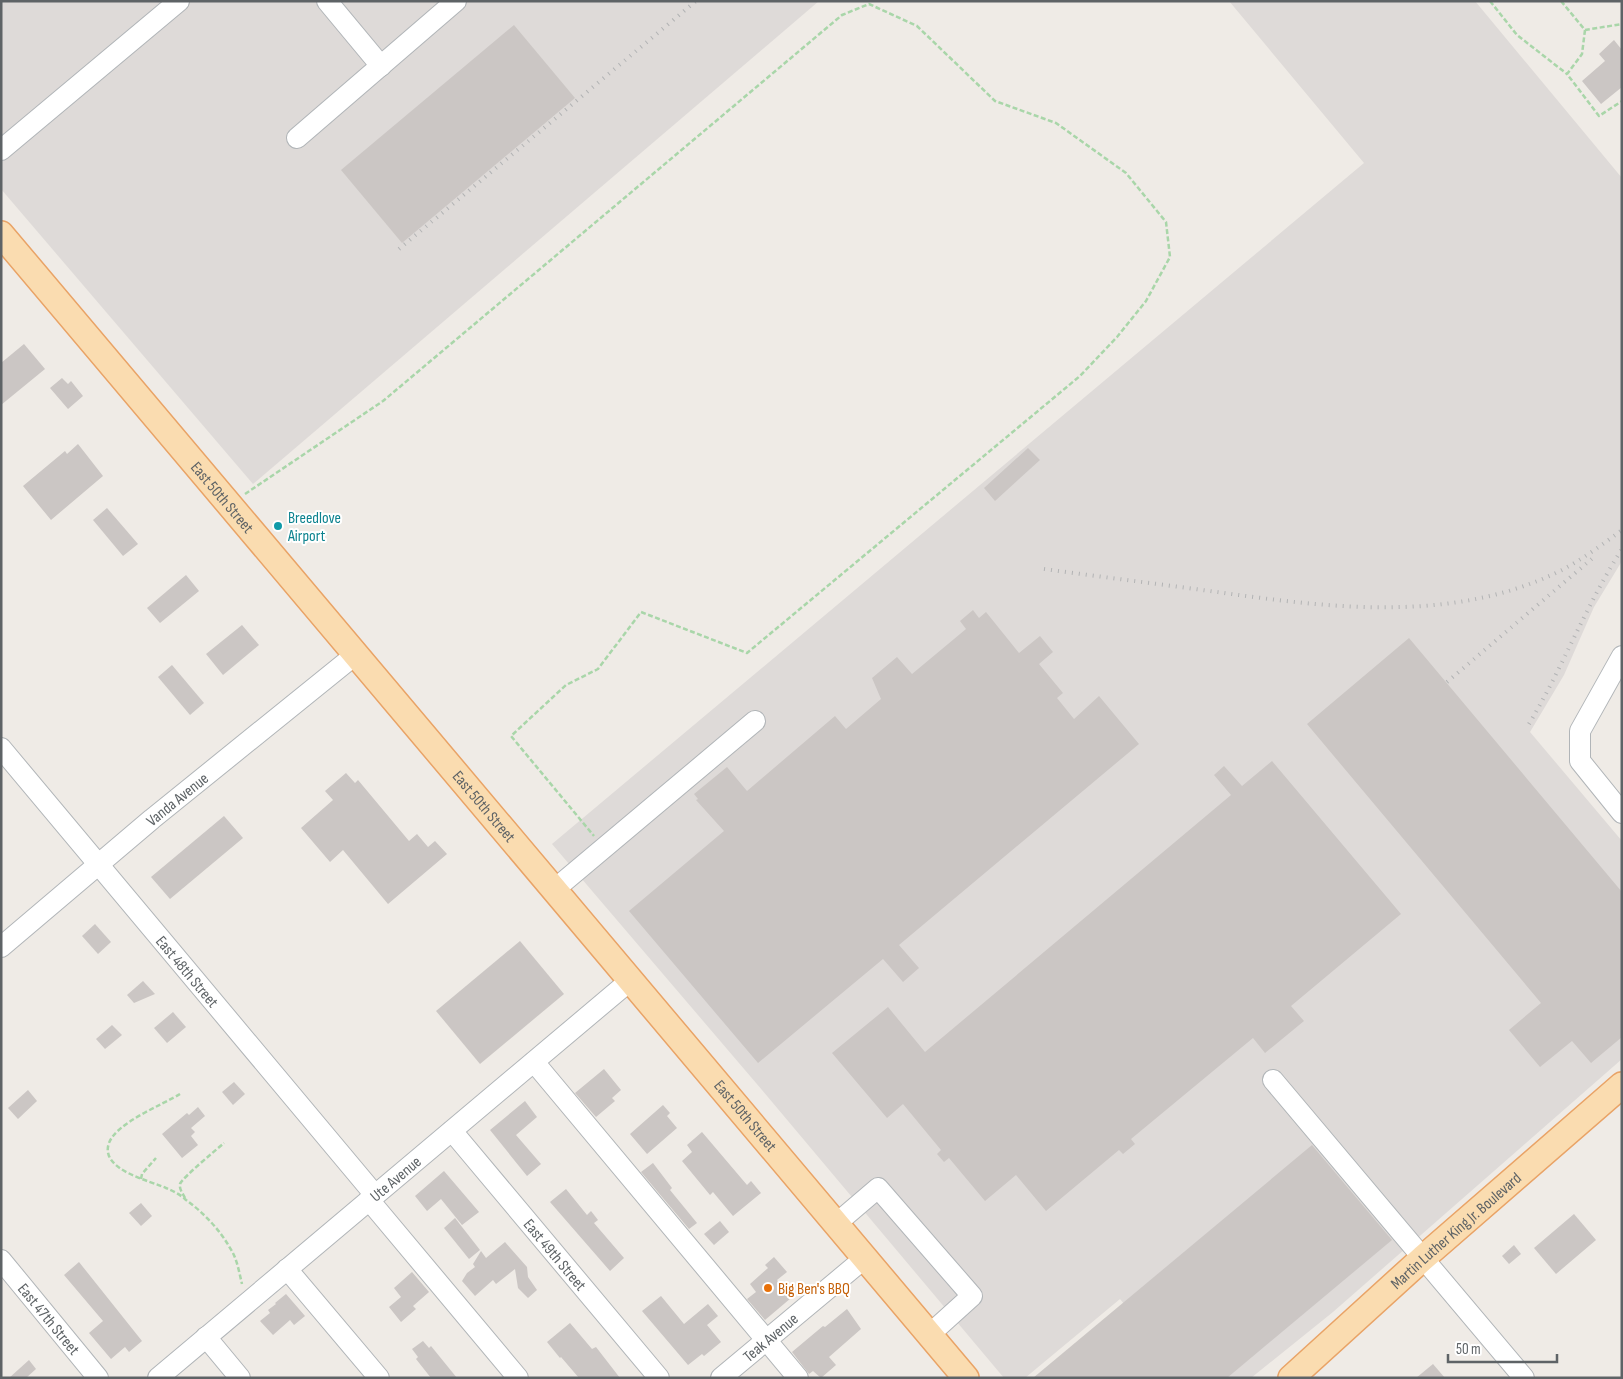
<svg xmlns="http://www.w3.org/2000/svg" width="1623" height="1379" viewBox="0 0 1623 1379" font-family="'Sofia Sans Condensed',sans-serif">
  <rect width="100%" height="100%" fill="#efebe6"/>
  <g fill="#dedad8">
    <polygon points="1,1 819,1 253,484 1,189"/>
    <polygon points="1229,1 1475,1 1622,178 1622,561 1594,607 1564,675 1530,732 1622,841 1622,1059 1333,1312 1251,1378 1185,1378 1120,1299 1025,1378 1004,1378 762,1090 552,844 1364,163"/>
  </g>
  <g fill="#cbc6c4">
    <polygon points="514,25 575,98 402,243 341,170"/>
    <polygon points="1614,40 1622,50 1622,87 1601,104 1582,81 1605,61 1599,54"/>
    <polygon points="24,344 45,369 1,405 1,363"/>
    <polygon points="62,378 68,384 71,381 83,396 68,409 50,388"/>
    <polygon points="78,444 103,476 51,520 23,486 65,451 67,454"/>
    <polygon points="1028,448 1040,460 995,501 984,488"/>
    <polygon points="107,508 138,544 123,556 93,520"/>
    <polygon points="186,575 199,591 160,623 147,608"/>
    <polygon points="973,610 979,618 986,612 1019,653 1040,636 1053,652 1039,664 1063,693 1057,698 1074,719 1099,696 1139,744 899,945 919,968 903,982 883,959 758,1063 629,911 724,831 696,800 698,799 694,794 727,767 747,791 835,716 846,729 881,699 872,678 897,657 912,674 966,629 960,621"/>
    <polygon points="242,625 259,645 223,675 206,654"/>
    <polygon points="1409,638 1622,892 1622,1037 1591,1063 1572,1041 1540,1067 1509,1030 1541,1003 1307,724"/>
    <polygon points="172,665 204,703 190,715 158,677"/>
    <polygon points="1272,761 1401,914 1291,1006 1304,1021 1265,1053 1253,1038 1131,1139 1135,1144 1123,1154 1119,1150 1046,1211 1016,1175 985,1201 949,1158 944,1162 937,1154 941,1150 903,1104 887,1118 832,1053 888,1007 925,1052 1231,795 1214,775 1224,766 1242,786"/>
    <polygon points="346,773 355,783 358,780 409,841 417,834 428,847 435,841 447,854 388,904 343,850 330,862 301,828 333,800 325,791"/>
    <polygon points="224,816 243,838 170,899 151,877"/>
    <polygon points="95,924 111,942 98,954 82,936"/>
    <polygon points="520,941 564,994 480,1064 436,1011"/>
    <polygon points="143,981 155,994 134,1003 127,995"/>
    <polygon points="173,1012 186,1027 167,1043 154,1028"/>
    <polygon points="112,1025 122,1035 105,1049 96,1039"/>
    <polygon points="604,1069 621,1090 612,1098 615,1101 596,1117 575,1093"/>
    <polygon points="234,1082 245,1094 233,1105 222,1092"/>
    <polygon points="28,1090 37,1101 18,1119 8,1108"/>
    <polygon points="525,1101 537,1117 516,1135 541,1164 527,1176 490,1130"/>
    <polygon points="663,1105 670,1113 667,1116 677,1128 647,1154 630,1134"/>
    <polygon points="198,1107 205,1116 191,1128 195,1132 191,1136 198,1145 182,1158 162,1134 187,1113 189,1115"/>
    <polygon points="702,1132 747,1185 751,1181 761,1193 733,1216 713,1192 710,1195 682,1161 692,1152 687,1145"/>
    <polygon points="1312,1145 1392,1240 1227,1378 1033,1378"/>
    <polygon points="653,1163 672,1188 670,1190 697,1223 689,1229 641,1172"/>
    <polygon points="444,1171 479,1212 462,1225 441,1199 427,1211 415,1196"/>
    <polygon points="566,1189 587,1215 591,1211 598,1220 594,1223 624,1258 610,1271 550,1202"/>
    <polygon points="141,1203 152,1216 141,1226 129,1213"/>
    <polygon points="1574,1214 1596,1240 1556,1274 1534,1248"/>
    <polygon points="455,1218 480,1250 469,1259 444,1228"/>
    <polygon points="720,1221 729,1232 714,1245 704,1234"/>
    <polygon points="505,1242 527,1267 528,1277 537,1290 528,1298 518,1288 515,1269 496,1284 493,1280 475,1296 462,1281 467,1273 475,1267 473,1264 481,1251 486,1258"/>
    <polygon points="1514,1245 1521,1254 1509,1264 1502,1256"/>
    <polygon points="774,1257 787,1272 777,1280 791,1298 765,1320 747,1299 756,1292 750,1284 768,1268 765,1265"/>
    <polygon points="79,1262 142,1341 129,1352 125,1347 111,1359 89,1333 103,1321 64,1275"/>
    <polygon points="412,1272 429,1292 413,1306 416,1309 401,1322 389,1307 401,1297 394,1288"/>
    <polygon points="286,1294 305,1316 294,1325 290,1320 273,1335 260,1321 270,1313 268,1310 276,1304 275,1303"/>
    <polygon points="661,1296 684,1324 708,1304 718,1316 707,1325 721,1342 704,1356 702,1354 688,1365 642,1311"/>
    <polygon points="847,1309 861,1329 829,1357 836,1365 821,1378 813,1371 809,1374 792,1352 823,1326 825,1327"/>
    <polygon points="570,1323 592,1349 596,1347 620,1378 579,1378 561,1357 560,1358 547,1342"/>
    <polygon points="423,1341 429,1348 431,1346 457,1378 431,1378 416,1359 418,1357 412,1349"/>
    <polygon points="29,1360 36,1369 26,1378 9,1378"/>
    <polygon points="1433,1364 1445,1378 1416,1378"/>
  </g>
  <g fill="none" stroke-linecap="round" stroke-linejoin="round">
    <defs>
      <g id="minor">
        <polyline points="327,1 381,66"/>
        <polyline points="297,138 456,1"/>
        <polyline points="1,150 179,1"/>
        <polyline points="1622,656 1580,731 1580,761 1622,813"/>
        <path id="s1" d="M1,748L375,1195"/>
        <polyline points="555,889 755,721"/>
        <path id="s2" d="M1,947L152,819L355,655"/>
        <polyline points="534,1062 798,1378"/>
        <polyline points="1273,1080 1524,1378"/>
        <path id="s3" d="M452,1131L659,1378"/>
        <polyline points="369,1200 518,1378"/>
        <polyline points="837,1223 878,1188 972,1296 930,1334"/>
        <path id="s4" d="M1,1260L98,1378"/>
        <polyline points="287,1269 379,1378"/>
        <polyline points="206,1337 240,1378"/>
        <path id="s5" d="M158,1378L632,979"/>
        <path id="s6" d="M721,1378L866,1257"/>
      </g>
      <g id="major">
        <path id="s7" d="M1,234C322,616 647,995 966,1378"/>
        <path id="s8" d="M1291,1378L1423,1258L1622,1085"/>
      </g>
    </defs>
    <use href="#minor" stroke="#b1b5b8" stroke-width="22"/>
    <use href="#major" stroke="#e9a366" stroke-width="28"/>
    <g stroke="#a9d6a9" stroke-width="2.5" stroke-dasharray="5 2.5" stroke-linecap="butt">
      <polyline points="1490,1 1517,35 1567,74"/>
      <polyline points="1561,1 1585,30 1622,24"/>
      <polyline points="1585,30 1582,54 1567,74 1599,116 1622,101"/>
      <polyline points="245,494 383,401 842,15 869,4 917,26 995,101 1056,123 1126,173 1166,222 1170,257 1146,301 1117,337 1080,376 747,653 641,612 598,669 566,685 511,736 594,836"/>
      <path d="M180,1094C162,1105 116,1123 109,1143C99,1170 151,1181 166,1188C173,1191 181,1195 186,1200C203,1212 220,1230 230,1248C237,1258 239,1272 242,1284"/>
      <polyline points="141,1179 142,1174 156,1158"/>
      <path d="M185,1198C183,1194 179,1189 180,1184C182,1178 216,1150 224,1143"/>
    </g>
    <use href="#minor" stroke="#fff" stroke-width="20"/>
    <use href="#major" stroke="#fadcb0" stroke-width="25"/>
    <g stroke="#b2b3b4" stroke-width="4" stroke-dasharray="1 6" stroke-linecap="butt">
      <polyline points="399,249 696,1"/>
      <path d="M1044,569C1102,577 1159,584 1217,592C1331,608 1454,624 1562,570C1583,559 1603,544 1622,530"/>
      <polyline points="1447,682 1594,557"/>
      <path d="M1529,724C1563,667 1586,605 1622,549"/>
    </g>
  </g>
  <circle fill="#0f9aa8" stroke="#fff" stroke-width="2" cx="278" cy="526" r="5"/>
  <circle fill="#e8710a" stroke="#fff" stroke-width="2" cx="768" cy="1288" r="5"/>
  <g text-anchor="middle" stroke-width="4" stroke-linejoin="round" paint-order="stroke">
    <g font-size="16" fill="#5e6366" stroke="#fff">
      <text dy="6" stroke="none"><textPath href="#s7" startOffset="344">East 50th Street</textPath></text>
      <text dy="6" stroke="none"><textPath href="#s2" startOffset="230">Vanda Avenue</textPath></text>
      <text dy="6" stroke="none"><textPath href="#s7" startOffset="749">East 50th Street</textPath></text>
      <text dy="6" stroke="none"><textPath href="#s1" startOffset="291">East 48th Street</textPath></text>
      <text dy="6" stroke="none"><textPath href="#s7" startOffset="1154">East 50th Street</textPath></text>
      <text dy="6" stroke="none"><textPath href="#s5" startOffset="310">Ute Avenue</textPath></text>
      <text dy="6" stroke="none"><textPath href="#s8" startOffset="221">Martin Luther King Jr. Boulevard</textPath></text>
      <text dy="6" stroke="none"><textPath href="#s3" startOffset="161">East 49th Street</textPath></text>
      <text dy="6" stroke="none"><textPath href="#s4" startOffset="76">East 47th Street</textPath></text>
      <text dy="6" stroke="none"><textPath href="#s6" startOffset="64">Teak Avenue</textPath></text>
    </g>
    <g font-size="16" fill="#0d838f" stroke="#fff" text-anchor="start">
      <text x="288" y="523">Breedlove<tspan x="288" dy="18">Airport</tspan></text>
    </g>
    <g font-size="16" fill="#c56008" stroke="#fff" text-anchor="start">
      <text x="778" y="1294">Big Ben's BBQ</text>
    </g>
  </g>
  <rect width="1623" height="1379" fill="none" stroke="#5e6366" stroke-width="5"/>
  <path d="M1448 1354v8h109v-8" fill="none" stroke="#5e6366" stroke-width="2.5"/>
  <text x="1456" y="1354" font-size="15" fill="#5e6366" stroke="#ffffff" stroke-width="4" paint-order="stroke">50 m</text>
</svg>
